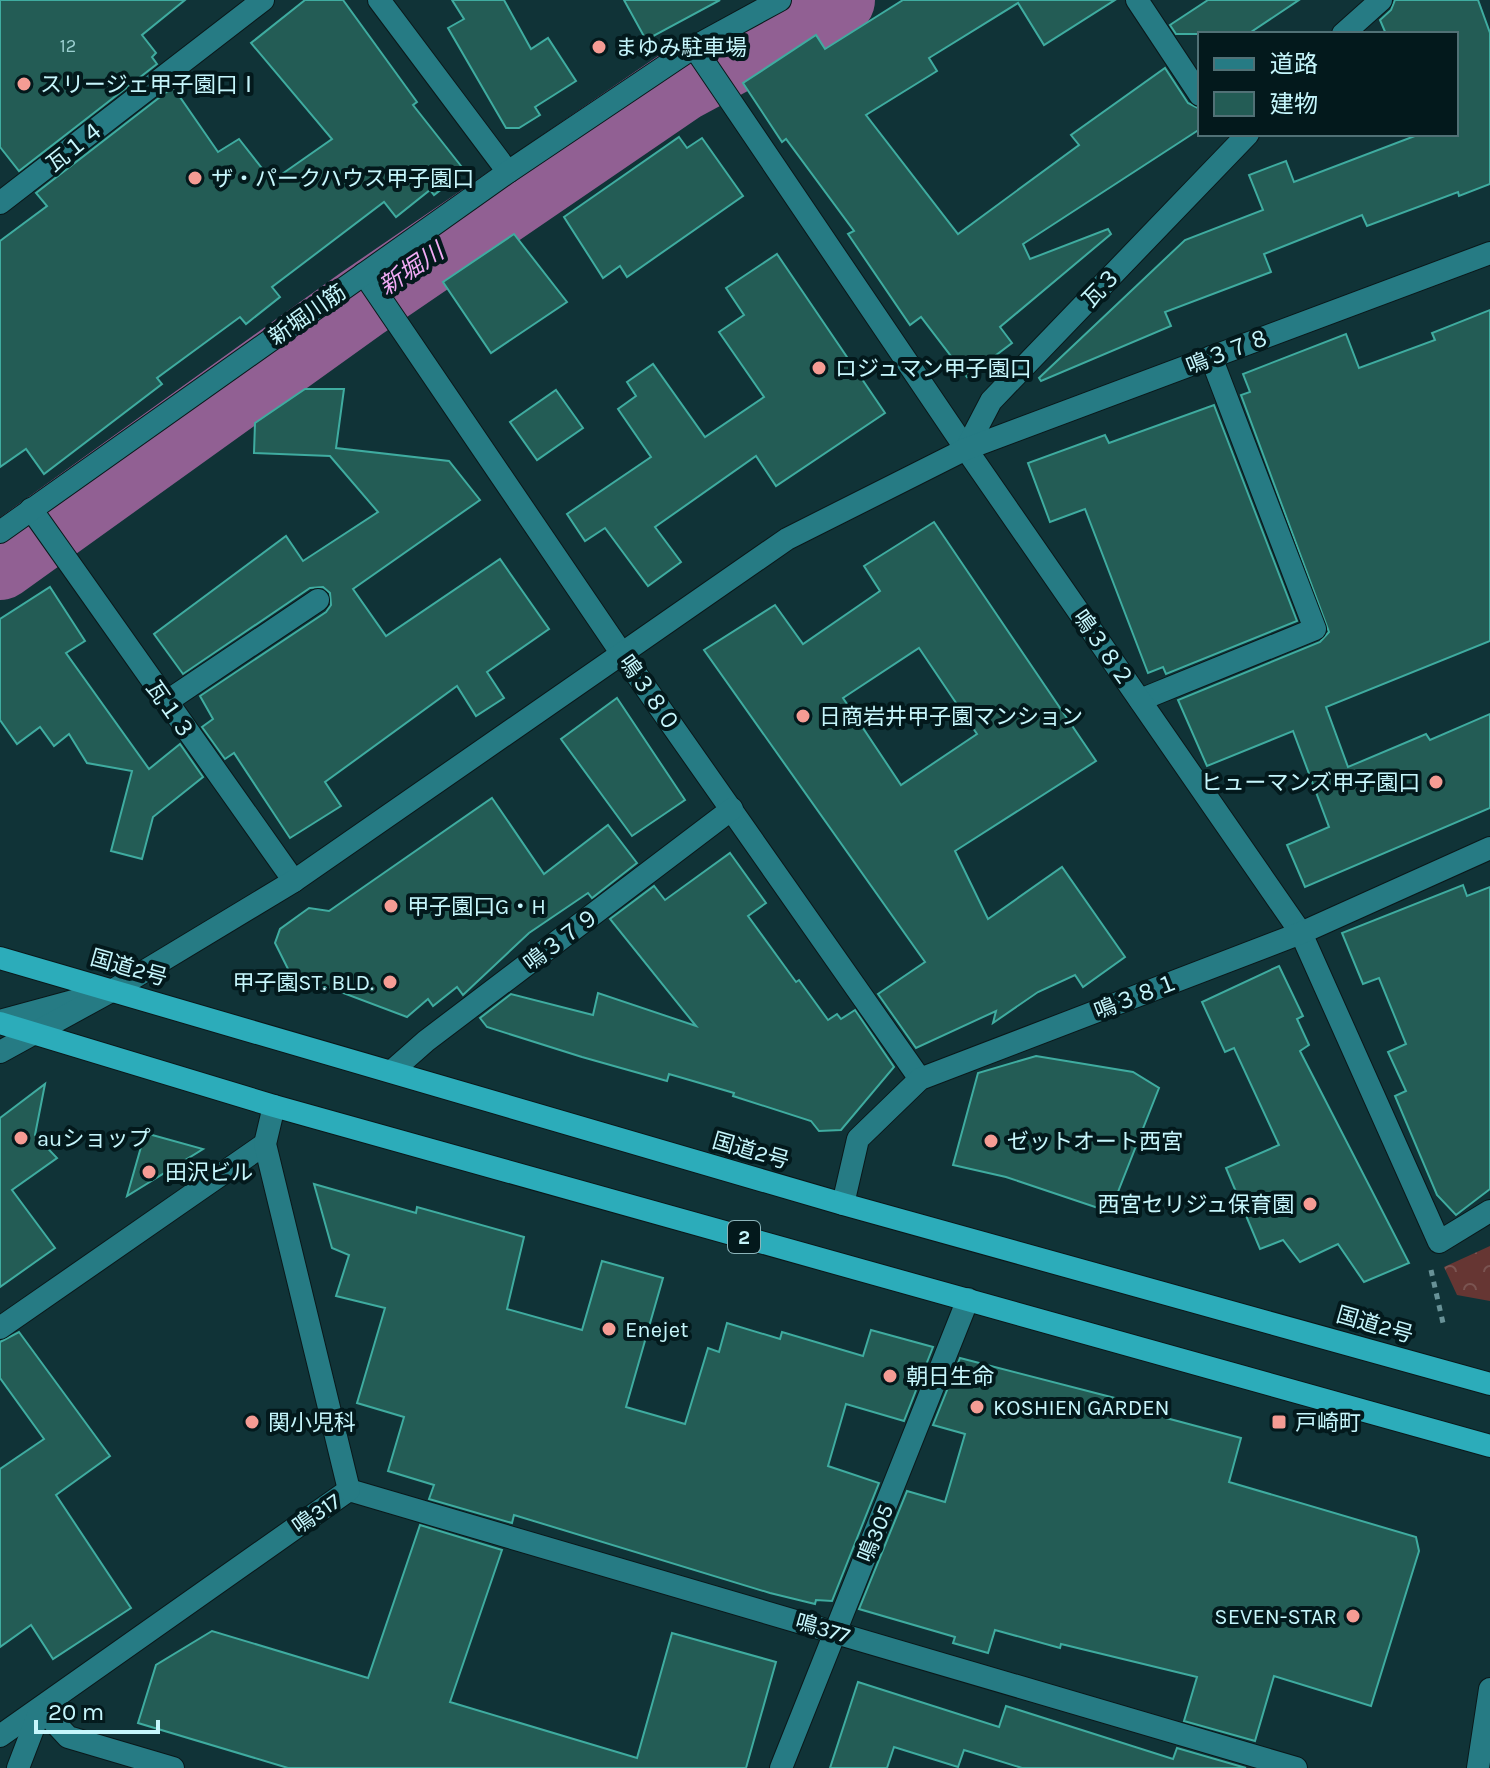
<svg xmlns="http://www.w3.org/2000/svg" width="1490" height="1768" viewBox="0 0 1490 1768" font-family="Karla,'Noto Sans JP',sans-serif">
  <defs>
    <pattern id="park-crowns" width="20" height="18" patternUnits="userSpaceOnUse" patternTransform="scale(2)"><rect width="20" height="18" fill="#663633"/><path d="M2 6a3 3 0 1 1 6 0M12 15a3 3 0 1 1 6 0" fill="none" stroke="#7a5451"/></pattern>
  </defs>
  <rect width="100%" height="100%" fill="#103337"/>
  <polygon fill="url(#park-crowns)" points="1490,1246 1490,1301 1457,1295 1444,1267"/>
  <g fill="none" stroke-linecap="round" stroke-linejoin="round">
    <polyline stroke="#916093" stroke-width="74" points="0,563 362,303 681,85 838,0"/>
  </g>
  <g fill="#235c55" stroke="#3faca0" stroke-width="2" fill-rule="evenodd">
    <polygon points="0,0 185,0 142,35 156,53 152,57 157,64 19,171 0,147"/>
    <polygon points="305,0 343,0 417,102 413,105 465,171 434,195 430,190 396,217 384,202 272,287 280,297 246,324 240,317 157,378 162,384 44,474 26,449 0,467 0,241 47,206 36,193 173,87 218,152 239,139 272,181 332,139 251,43"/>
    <polygon points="452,0 504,0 531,49 548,38 576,81 535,107 540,115 519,128 506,128 448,28 464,19"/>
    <polygon points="624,0 720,0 646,40"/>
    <polygon points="903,0 1115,0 1044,45 1018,3 929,58 937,71 866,115 958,234 1079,145 1071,135 1165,68 1188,103 1200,109 1200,129 1023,244 1030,259 1108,229 1111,234 1000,327 1012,343 967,377 921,317 910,325 848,234 854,231 786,139 782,142 743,83 816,35 825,49"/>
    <polygon points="1208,0 1299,0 1248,34 1176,34 1170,25"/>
    <polygon points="1395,0 1478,0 1490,33 1490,184 1459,196 1458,192 1367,226 1362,215 1264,254 1271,272 1165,312 1171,326 1041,381 1039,378 1185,240 1263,210 1249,175 1286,161 1294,182 1420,134 1456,134 1456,34 1386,34 1380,20 1391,10"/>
    <polygon points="679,137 687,148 702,138 743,196 627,277 620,266 603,278 564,217"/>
    <polygon points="514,234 567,302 491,353 443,282"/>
    <polygon points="777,254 885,413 776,486 756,456 655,527 681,562 648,586 605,528 585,541 567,514 651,457 618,409 636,396 627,382 653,364 705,437 764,397 719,332 744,315 726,288"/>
    <polygon points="1490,310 1490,641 1326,707 1348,767 1426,734 1430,740 1490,714 1490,808 1305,887 1287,845 1329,827 1293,731 1207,766 1178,700 1320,642 1329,632 1241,395 1250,392 1243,374 1346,334 1359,368 1435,340 1432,333"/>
    <polygon points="305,389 344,389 336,448 449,461 480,500 353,589 386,636 500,559 549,629 487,672 504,698 476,716 457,686 325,782 341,806 290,838 234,753 225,759 202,727 213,719 200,696 326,612 331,605 330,593 323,587 310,588 183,674 154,634 286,536 303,561 378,512 330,456 254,453 255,423"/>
    <polygon points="556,390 583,428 537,460 510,422"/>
    <polygon points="1214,405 1297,621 1166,674 1163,667 1148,673 1085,509 1050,522 1028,463 1105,435 1109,443"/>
    <path d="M934,522L1096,761L955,851L988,919L1062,867L1125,957L1083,987L1075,975L1038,992L993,1023L996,1011L916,1048L878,994L925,962L704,650L775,605L803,644L880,591L864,566ZM919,648L977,734L901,785L843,698Z"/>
    <polygon points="50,587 85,641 66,653 149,769 180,744 203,777 153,817 142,859 111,851 132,771 87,763 69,734 54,746 40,727 17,744 0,720 0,619"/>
    <polygon points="617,698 685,800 632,836 561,739"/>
    <polygon points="492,798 544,874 608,825 637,863 592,898 588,893 529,933 463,995 457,987 433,1006 428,999 407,1017 290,973 275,943 280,929 309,908 329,911"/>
    <polygon points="730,853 766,903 748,916 796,982 799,980 828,1020 837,1014 841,1019 855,1010 894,1067 841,1130 819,1131 811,1121 733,1096 734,1093 669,1074 667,1081 582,1057 487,1027 480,1018 511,994 593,1015 598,993 696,1026 610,919 654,886 665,900"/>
    <polygon points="1463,885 1467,896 1490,887 1490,1189 1456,1215 1437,1195 1395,1096 1406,1091 1388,1052 1406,1044 1379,978 1363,984 1342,933"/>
    <polygon points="1279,966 1303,1016 1297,1019 1309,1045 1300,1051 1409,1263 1364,1282 1338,1244 1300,1262 1283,1240 1260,1249 1226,1168 1279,1145 1234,1048 1225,1052 1202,1002"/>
    <polygon points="1036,1056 1133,1072 1159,1088 1110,1212 1006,1177 953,1165 978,1073"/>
    <polygon points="45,1084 35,1135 57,1158 12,1190 55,1248 0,1287 0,1118"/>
    <polygon points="145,1133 203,1149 127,1196"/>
    <polygon points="314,1184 416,1213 417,1207 524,1237 507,1309 582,1330 602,1261 663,1278 626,1407 685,1424 708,1348 719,1352 727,1323 780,1339 782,1332 863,1356 871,1330 933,1347 904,1421 846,1404 828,1466 879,1483 832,1601 816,1600 815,1604 770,1593 514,1515 512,1523 429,1499 434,1485 388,1471 404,1417 357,1403 385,1308 336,1296 349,1255 332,1248"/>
    <polygon points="19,1332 110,1456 56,1495 131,1608 53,1659 31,1625 0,1647 0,1469 44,1439 0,1378 0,1342"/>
    <polygon points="960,1358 1142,1405 1140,1411 1241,1438 1229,1482 1416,1537 1419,1551 1371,1706 1274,1676 1255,1741 1184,1721 1197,1677 1061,1644 1060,1648 995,1630 988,1653 953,1643 955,1637 859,1609 907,1491 945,1502 965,1434 933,1425"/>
    <polygon points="420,1525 502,1550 450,1702 637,1758 672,1633 776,1662 746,1768 288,1768 138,1723 156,1665 212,1631 368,1678"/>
    <polygon points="858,1682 999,1727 1006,1706 1173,1759 1177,1748 1246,1768 1022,1768 964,1750 958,1767 894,1747 887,1768 830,1768"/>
  </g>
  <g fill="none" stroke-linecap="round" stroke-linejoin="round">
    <defs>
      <g id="service">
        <polyline points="1140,700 1315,629 1211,357"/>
        <polyline points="166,702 318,600"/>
      </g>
      <g id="minor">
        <polyline points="379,0 508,172"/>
        <polyline points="1137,0 1200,95"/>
        <polyline points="1343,34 1381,0"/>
        <polyline points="694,47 966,449 1301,933 1439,1242 1490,1211"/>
        <polyline points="0,203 263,0"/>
        <polyline points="364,274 620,651 920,1079"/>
        <polyline points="966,449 991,401 1248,134"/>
        <polyline points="31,509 294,881"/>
        <polyline points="0,532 508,172 694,47 780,0"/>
        <polyline points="115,989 294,881 787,539 966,449 1490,253"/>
        <polyline points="392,1071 426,1041 732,809"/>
        <polyline points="843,1204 858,1139 920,1079 1301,933 1490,848"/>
        <polyline points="0,1328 265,1144"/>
        <polyline points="0,1736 349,1490 1296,1768"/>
        <polyline points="18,1768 41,1708 68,1737 173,1768"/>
        <polyline points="781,1768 968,1299"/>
      </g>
      <g id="tertiary">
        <polyline points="274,1106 265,1144 349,1490"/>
        <polyline points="1478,1768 1490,1689"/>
      </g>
      <g id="secondary">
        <polyline points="0,1021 84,998"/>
        <polyline points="0,1052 115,989"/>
      </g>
      <g id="trunk">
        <polyline points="0,958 843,1204 1490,1384"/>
        <polyline points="0,1023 274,1106 1490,1446"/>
      </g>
    </defs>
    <use href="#service" stroke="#0a181a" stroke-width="24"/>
    <use href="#minor" stroke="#0a181a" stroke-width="24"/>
    <use href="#tertiary" stroke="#0a181a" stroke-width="24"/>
    <use href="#secondary" stroke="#0a181a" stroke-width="24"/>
    <use href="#trunk" stroke="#0a181a" stroke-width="24"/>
    <polyline stroke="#689297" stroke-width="5" stroke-dasharray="6 6" stroke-linecap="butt" points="1431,1270 1443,1323"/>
    <use href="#service" stroke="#267b84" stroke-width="22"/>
    <use href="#minor" stroke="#267b84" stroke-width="22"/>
    <use href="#tertiary" stroke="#267b84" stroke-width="22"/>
    <use href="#secondary" stroke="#267b84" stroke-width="22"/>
    <use href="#trunk" stroke="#2cacba" stroke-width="22"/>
  </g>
  <g fill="#f59c94" stroke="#03191c" stroke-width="3">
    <circle cx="599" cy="47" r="8"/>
    <circle cx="24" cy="84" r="8"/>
    <circle cx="195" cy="178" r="8"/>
    <circle cx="819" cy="368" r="8"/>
    <circle cx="803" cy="716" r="8"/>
    <circle cx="1436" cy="782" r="8"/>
    <circle cx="391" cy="906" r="8"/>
    <circle cx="390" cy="982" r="8"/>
    <circle cx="21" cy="1138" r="8"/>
    <circle cx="991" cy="1141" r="8"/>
    <circle cx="149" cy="1172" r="8"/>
    <circle cx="1310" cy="1204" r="8"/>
    <circle cx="609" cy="1329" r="8"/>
    <circle cx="890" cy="1376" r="8"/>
    <circle cx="977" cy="1407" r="8"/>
    <circle cx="252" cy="1422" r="8"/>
    <rect x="1271" y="1414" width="16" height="16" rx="4"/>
    <circle cx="1353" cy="1616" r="8"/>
  </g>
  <g text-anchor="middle" stroke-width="8" stroke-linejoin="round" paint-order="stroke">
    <g font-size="18" fill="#9dd0d2">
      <text x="68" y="52">12</text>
    </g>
    <rect fill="#03191c" stroke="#8cb4b9" stroke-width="2" x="728" y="1221" width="32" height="32" rx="6"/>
    <g font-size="20" font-weight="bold" fill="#c6f6fc">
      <text x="744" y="1244">2</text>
    </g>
    <g font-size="22" fill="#c6f6fc" stroke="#03191c" text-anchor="start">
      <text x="615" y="55">まゆみ駐車場</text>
      <text x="40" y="92">スリージェ甲子園口Ⅰ</text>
      <text x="211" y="186">ザ・パークハウス甲子園口</text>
      <text x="835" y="376">ロジュマン甲子園口</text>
      <text x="819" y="724">日商岩井甲子園マンション</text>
      <text x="1420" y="790" text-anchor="end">ヒューマンズ甲子園口</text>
      <text x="407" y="914">甲子園口G・H</text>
      <text x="374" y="990" text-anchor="end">甲子園ST. BLD.</text>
      <text x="37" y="1146">auショップ</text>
      <text x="1007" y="1149">ゼットオート西宮</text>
      <text x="165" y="1180">田沢ビル</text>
      <text x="1294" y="1212" text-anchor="end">西宮セリジュ保育園</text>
      <text x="625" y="1337">Enejet</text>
      <text x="906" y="1384">朝日生命</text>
      <text x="993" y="1415">KOSHIEN GARDEN</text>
      <text x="268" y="1430">関小児科</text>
      <text x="1295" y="1430">戸崎町</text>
      <text x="1337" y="1624" text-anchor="end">SEVEN-STAR</text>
    </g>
    <g font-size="22" fill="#c6f6fc" stroke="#03191c">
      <text transform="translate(75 146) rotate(-38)" y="8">瓦１４</text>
      <text transform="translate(1101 287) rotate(-46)" y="8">瓦３</text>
      <text transform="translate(307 314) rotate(-35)" y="8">新堀川筋</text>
      <text transform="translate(1228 351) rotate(-21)" y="8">鳴３７８</text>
      <text transform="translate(1104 648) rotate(55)" y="8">鳴３８２</text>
      <text transform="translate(650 693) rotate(55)" y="8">鳴３８０</text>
      <text transform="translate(171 710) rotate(55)" y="8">瓦１３</text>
      <text transform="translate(561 939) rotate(-37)" y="8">鳴３７９</text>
      <text transform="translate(129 967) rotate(16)" y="8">国道2号</text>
      <text transform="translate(1136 996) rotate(-21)" y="8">鳴３８１</text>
      <text transform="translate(751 1150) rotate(16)" y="8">国道2号</text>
      <text transform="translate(1375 1324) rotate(16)" y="8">国道2号</text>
      <text transform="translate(316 1513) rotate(-35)" y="8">鳴317</text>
      <text transform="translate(875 1533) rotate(-68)" y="8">鳴305</text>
      <text transform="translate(823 1628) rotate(16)" y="8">鳴377</text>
    </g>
    <g font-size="24" font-style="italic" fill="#f2abf5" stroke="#03191c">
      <text transform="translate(411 269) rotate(-34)" y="8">新堀川</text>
    </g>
  </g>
  <rect x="1198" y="32" width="260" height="104" fill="#03191c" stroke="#517176" stroke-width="2"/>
  <rect x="1214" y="58" width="40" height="12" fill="#267b84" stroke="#517176" stroke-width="2"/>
  <text x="1270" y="72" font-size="24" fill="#c6f6fc">道路</text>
  <rect x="1214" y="92" width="40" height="24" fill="#235c55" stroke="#517176" stroke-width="2"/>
  <text x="1270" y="112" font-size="24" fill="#c6f6fc">建物</text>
  <path d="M36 1720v12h122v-12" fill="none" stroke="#c6f6fc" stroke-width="4"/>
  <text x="48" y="1720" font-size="24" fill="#c6f6fc" stroke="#03191c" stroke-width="6" paint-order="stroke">20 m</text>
</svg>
